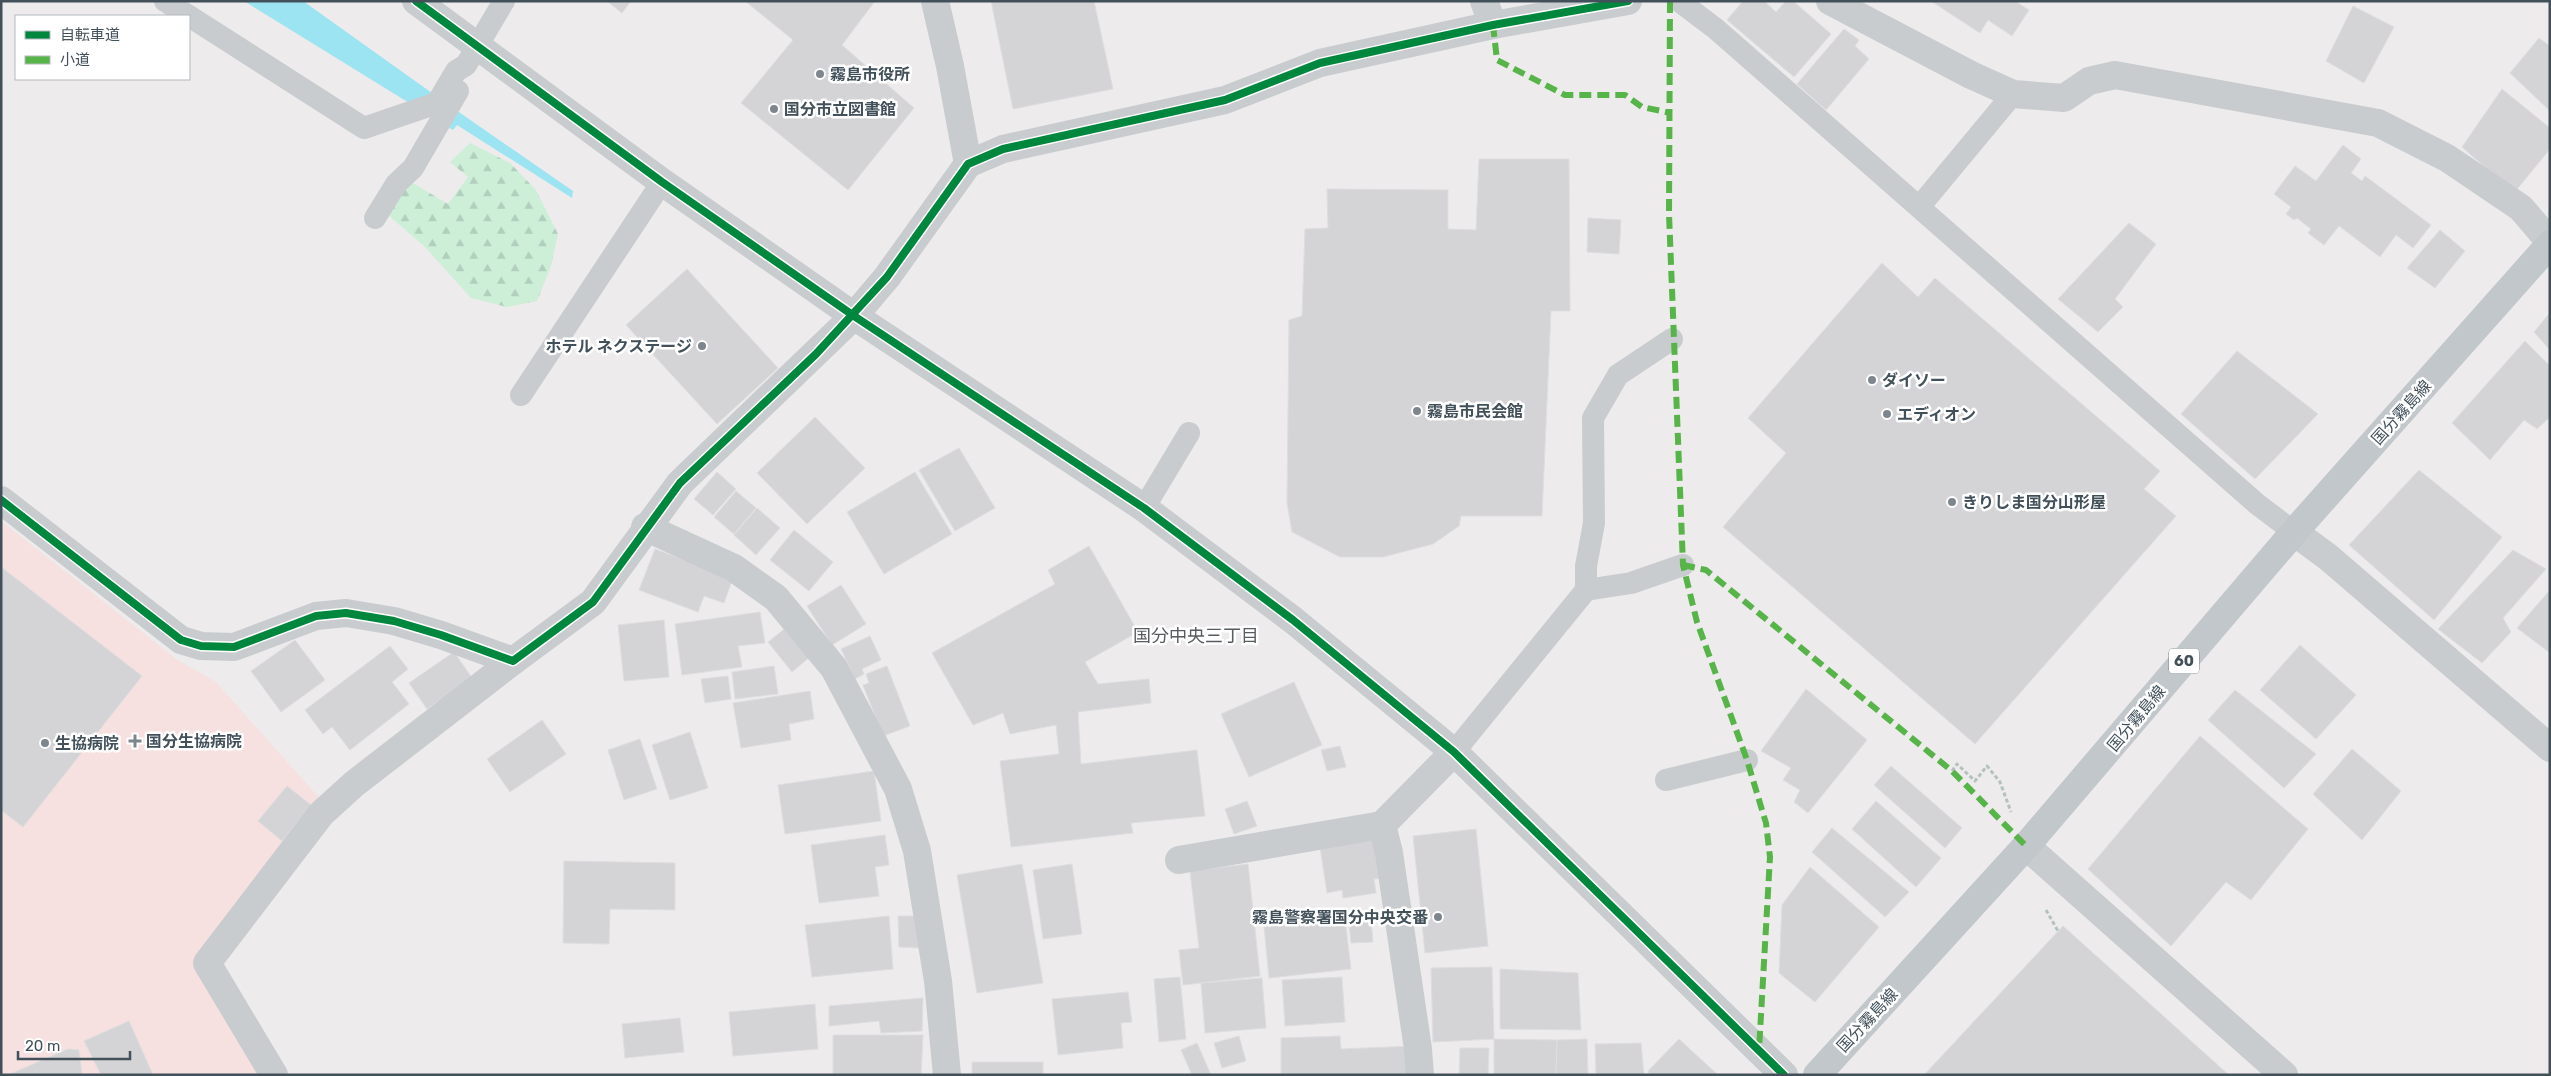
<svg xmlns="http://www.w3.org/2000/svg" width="2551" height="1076" viewBox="0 0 2551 1076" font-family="Rubik,'Noto Sans JP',sans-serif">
  <defs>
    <pattern id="forest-firs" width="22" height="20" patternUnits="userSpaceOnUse" patternTransform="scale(1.25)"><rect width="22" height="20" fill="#cdefd8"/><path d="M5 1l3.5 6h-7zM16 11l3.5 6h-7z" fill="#b1cfbc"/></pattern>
  </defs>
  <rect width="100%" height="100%" fill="#edebec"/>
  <polygon fill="#f6e0e0" points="1,521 176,659 216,682 321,800 199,963 264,1075 1,1075"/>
  <polygon fill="url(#forest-firs)" points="470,143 510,163 536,190 558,234 551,266 537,301 507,307 471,298 424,246 388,215 406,179 448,204 468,177 450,162"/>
  <polygon fill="#9de4f2" points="244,1 303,1 453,108 573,191 572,198 457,125 453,130"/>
  <g fill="#d4d4d7" stroke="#dedddf">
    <polygon points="607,1 631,1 622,13"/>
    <polygon points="745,1 875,1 842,45 914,108 848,190 741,103 793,40"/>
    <polygon points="991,1 1094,1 1113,89 1013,109"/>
    <polygon points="1743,1 1764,1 1776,12 1786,1 1793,1 1831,34 1794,77 1727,20"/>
    <polygon points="1931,1 2015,1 2029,10 2012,36 1988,20 1980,33"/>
    <polygon points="2353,6 2394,27 2364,83 2326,61"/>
    <polygon points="1844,29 1859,40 1855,46 1869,59 1826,110 1797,84"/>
    <polygon points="2539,38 2550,46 2550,111 2510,73"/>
    <polygon points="2502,89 2550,128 2550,149 2514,193 2462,147"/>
    <polygon points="2343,145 2361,159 2351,173 2362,181 2365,176 2431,225 2413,248 2396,235 2380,257 2339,226 2324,245 2308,233 2311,229 2297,218 2294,220 2286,214 2291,207 2274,194 2295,166 2316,181"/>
    <polygon points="1479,159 1569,159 1570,311 1551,311 1542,516 1461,516 1459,526 1433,544 1383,557 1340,557 1292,532 1287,503 1289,320 1302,316 1305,229 1328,228 1327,189 1448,190 1448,229 1476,230"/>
    <polygon points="1588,218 1621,220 1619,254 1587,252"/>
    <polygon points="2129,223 2156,244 2115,299 2123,307 2098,332 2058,299"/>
    <polygon points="2440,230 2465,251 2435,288 2407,268"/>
    <polygon points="1882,263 1918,297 1935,278 2160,471 2144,489 2176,516 1975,744 1723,527 1786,453 1748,418"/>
    <polygon points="687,269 778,368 717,424 626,325"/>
    <polygon points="2548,315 2550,315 2550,350 2534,332"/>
    <polygon points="2525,341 2550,366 2550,417 2537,429 2524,420 2490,460 2452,423"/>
    <polygon points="2237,351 2318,414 2255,479 2181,414"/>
    <polygon points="815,417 865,468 807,524 757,473"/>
    <polygon points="959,448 995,508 955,531 919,470"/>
    <polygon points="2419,470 2502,537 2434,620 2349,545"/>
    <polygon points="717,472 736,489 713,515 694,499"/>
    <polygon points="915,472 952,534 884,574 847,512"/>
    <polygon points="736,491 756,508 734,534 714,517"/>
    <polygon points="757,508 780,528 756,555 734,535"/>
    <polygon points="794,530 833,562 809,591 770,560"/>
    <polygon points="1089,546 1138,632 1085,662 1098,684 1149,679 1151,703 1078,712 1081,764 1197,750 1205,816 1131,823 1133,833 1011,847 1000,761 1059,754 1056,725 1010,734 1003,713 973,725 932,653 1055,584 1048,570"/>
    <polygon points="655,549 733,578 724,603 704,596 698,612 639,590"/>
    <polygon points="2513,550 2546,569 2503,618 2511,632 2482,663 2438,629"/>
    <polygon points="1,567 142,676 23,827 1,810"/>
    <polygon points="841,585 866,624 832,645 807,606"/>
    <polygon points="2550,590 2550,653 2517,628"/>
    <polygon points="760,612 765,643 738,646 742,667 682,675 675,624"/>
    <polygon points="664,620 669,677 624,681 618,625"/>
    <polygon points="787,627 811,656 792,672 768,642"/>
    <polygon points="870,636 881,660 862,669 864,674 855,679 841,649"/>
    <polygon points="295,640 325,680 281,712 251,671"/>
    <polygon points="2300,645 2356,695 2316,739 2260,690"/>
    <polygon points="390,646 408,669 392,682 409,704 350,750 332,727 323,734 305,710"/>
    <polygon points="454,652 472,678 427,709 409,683"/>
    <polygon points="774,666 778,694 735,699 732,672"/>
    <polygon points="887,666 910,726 883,736 863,685 869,683 866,674"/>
    <polygon points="728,676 731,699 705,703 701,679"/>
    <polygon points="1294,682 1322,745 1249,777 1221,714"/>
    <polygon points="1806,689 1867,740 1808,813 1794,802 1800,790 1783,780 1791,768 1761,751"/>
    <polygon points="2235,690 2316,754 2284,788 2208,720"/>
    <polygon points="810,691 814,719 789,724 791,740 741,748 733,703"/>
    <polygon points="542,720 566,754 510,792 487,759"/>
    <polygon points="690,732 708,788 670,800 652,745"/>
    <polygon points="2200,736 2308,829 2251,900 2226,882 2171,946 2088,869"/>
    <polygon points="640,739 657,789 624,800 608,750"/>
    <polygon points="1340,746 1346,767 1327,771 1321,750"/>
    <polygon points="2352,749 2401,791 2362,840 2313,794"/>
    <polygon points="1891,766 1962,828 1945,848 1874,785"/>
    <polygon points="874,771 881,821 785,834 778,785"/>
    <polygon points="287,786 311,805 282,841 258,821"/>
    <polygon points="1247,801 1257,826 1234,834 1225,809"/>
    <polygon points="1876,801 1941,858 1916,887 1852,829"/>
    <polygon points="1832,828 1909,892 1885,917 1812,852"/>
    <polygon points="1476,829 1488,946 1425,953 1413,836"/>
    <polygon points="1379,832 1385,878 1374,879 1376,893 1343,898 1342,890 1327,893 1320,847"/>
    <polygon points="885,835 889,865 875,867 879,896 819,903 811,845"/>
    <polygon points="564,861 675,863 675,910 610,909 609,944 563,943"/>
    <polygon points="1022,864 1043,983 977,993 957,875"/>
    <polygon points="1072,864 1082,934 1043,939 1033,870"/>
    <polygon points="1248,864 1260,976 1183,985 1179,950 1199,948 1190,871"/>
    <polygon points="1810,867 1879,927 1815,1002 1779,973 1782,905"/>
    <polygon points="1370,910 1373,942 1351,943 1348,912"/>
    <polygon points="889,916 893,969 812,977 805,925"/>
    <polygon points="898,916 914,916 919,948 899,947"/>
    <polygon points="1345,919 1351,969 1269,978 1264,927"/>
    <polygon points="2063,926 2229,1075 1924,1075"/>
    <polygon points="1492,967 1494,1039 1433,1042 1431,968"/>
    <polygon points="1500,969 1578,973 1581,1030 1500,1029"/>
    <polygon points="1180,977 1186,1039 1159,1042 1154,979"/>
    <polygon points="1342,977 1345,1022 1285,1026 1282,980"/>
    <polygon points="1262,978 1266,1028 1205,1033 1201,983"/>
    <polygon points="1128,992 1132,1022 1121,1023 1123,1048 1058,1055 1052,999"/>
    <polygon points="923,998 922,1031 881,1033 879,1021 829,1026 829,1006"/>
    <polygon points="815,1004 818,1049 733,1056 729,1012"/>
    <polygon points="680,1018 684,1052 625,1058 622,1024"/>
    <polygon points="129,1021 153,1075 101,1075 84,1041"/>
    <polygon points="833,1035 923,1035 921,1075 833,1075"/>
    <polygon points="1239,1036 1246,1061 1222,1068 1214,1043"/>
    <polygon points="1340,1036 1341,1049 1414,1046 1414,1075 1281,1075 1281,1038"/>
    <polygon points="1494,1039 1557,1040 1556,1075 1494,1075"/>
    <polygon points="1587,1039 1588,1075 1556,1075 1557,1040"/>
    <polygon points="1679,1039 1718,1075 1649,1075 1648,1071"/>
    <polygon points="1197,1043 1211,1075 1192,1075 1181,1050"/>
    <polygon points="1641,1043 1644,1075 1596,1075 1595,1044"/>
    <polygon points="1460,1048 1489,1048 1488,1075 1459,1075"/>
    <polygon points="68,1049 79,1050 82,1075 8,1075"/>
    <rect x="972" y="1062" width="71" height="13"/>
  </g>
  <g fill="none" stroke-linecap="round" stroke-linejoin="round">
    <g stroke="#b4c2bd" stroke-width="3" stroke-dasharray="4 2.5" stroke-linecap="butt">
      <polyline points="1952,771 1957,764 1975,781 1987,766 2000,782 2011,812"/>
      <polyline points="2046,910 2058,931"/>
    </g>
    <g stroke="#c8ccce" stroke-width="22">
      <polyline points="165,1 189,16"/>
      <polyline points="1679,1 1716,29 2257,504 2294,532"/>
      <polyline points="189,16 364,128 437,103 456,71 466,65 504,1"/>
      <polyline points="1920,206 2013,94"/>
      <polyline points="375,218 396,184 413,168 458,91"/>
      <polyline points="1672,339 1618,375 1593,418 1594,523 1586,566 1586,590 1631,583 1683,565"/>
      <polyline points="521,395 662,182"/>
      <polyline points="1144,508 1189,433"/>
      <polyline points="1454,752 1586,590"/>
      <polyline points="1666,780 1747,760"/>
    </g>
    <g stroke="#c8ccce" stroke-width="28">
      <polyline points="935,1 950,66 968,164"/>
      <polyline points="1484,1 1493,25"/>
      <polyline points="1830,1 1971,75 2013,94 2064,98 2089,81 2115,75 2378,123 2447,158 2521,208 2550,242"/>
      <polyline points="1,500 181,640 201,646 234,647 316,616 346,613 394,621 441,635 513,661 593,602 680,483 854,316"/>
      <polyline points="645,527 734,568 776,598 834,668 898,789 917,851 938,981 947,1075"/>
      <polyline points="2294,532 2328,557 2550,748"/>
      <polyline points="2026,846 2284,1075"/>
      <polyline points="1179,860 1382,825"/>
      <polyline points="274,1075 207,963 321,814 354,784 513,661"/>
      <polyline points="1420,1075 1418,1049 1389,853 1382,825 1454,752"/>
    </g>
    <g stroke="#c8ccce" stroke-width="28">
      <polyline points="416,1 662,182 854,316 1144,508 1293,620 1454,752 1784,1075"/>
      <polyline points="854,316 887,277 968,164 1003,149 1225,100 1320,63 1493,25 1628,1"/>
    </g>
    <polyline stroke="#c2c7cc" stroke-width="28" points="1817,1075 2026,846 2294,532 2550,244"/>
    <g stroke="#57b448" stroke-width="6" stroke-dasharray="12 6" stroke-linecap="butt">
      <polyline points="1670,1 1669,214 1683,565 1697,622 1747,760 1766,823 1770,857 1759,1050"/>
      <polyline points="1493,25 1497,60 1565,95 1625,95 1642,107 1671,113"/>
      <polyline points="1683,565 1706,570 1952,771 2026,846"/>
    </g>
    <defs>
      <g id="cycleway">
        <polyline points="416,1 662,182 854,316 1144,508 1293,620 1454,752 1784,1075"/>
        <polyline points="1,500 181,640 201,646 234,647 316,616 346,613 394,621 441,635 513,661 593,602 680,483 816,354 887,277 968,164 1003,149 1225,100 1320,63 1493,25 1628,1"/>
      </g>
    </defs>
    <use href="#cycleway" stroke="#fff" stroke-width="11"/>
    <use href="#cycleway" stroke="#00873e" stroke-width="8"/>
  </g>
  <g fill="#7e868d" stroke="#fff" stroke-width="2">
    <circle cx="820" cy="74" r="5"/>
    <circle cx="774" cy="109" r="5"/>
    <circle cx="702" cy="346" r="5"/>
    <circle cx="1872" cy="380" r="5"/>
    <circle cx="1417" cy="411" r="5"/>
    <circle cx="1887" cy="414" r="5"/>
    <circle cx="1952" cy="502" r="5"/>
    <path d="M132.5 733.5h5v5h5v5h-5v5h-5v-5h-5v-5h5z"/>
    <circle cx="45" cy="743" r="5"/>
    <circle cx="1438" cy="917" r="5"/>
  </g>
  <g text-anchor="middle" stroke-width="5" stroke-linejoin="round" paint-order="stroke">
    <rect fill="#fff" stroke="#7b848c" stroke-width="1" x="2169" y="648.5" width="30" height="25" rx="4"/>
    <g font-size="15" font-weight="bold" fill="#42505a">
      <text x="2184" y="666">60</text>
    </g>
    <g font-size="16" font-weight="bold" fill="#42505a" stroke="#fff" text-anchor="start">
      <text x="830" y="80">霧島市役所</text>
      <text x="784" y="115">国分市立図書館</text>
      <text x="692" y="352" text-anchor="end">ホテル ネクステージ</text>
      <text x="1882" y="386">ダイソー</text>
      <text x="1427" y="417">霧島市民会館</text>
      <text x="1897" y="420">エディオン</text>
      <text x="1962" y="508">きりしま国分山形屋</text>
      <text x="146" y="747">国分生協病院</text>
      <text x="55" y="749">生協病院</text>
      <text x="1428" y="923" text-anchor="end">霧島警察署国分中央交番</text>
    </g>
    <g font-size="16" fill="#42505a" stroke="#fff">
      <text transform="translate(2401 412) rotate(-48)" y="6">国分霧島線</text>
      <text transform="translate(2136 718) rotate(-50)" y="6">国分霧島線</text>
      <text transform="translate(1867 1020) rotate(-47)" y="6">国分霧島線</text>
    </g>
    <g font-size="18" fill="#575c61" stroke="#fff">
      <text x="1196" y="642">国分中央三丁目</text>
    </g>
  </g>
  <rect width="2551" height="1076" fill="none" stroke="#42505a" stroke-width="5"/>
  <rect x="15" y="15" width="175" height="65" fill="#ffffff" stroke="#b3b9bd"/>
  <rect x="25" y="31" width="25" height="8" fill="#00873e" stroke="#b3b9bd"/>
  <text x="60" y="40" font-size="15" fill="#42505a">自転車道</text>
  <rect x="25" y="56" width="25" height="8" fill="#57b448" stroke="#b3b9bd"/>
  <text x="60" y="65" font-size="15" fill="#42505a">小道</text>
  <path d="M18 1051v8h112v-8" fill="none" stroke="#42505a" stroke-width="2.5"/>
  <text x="25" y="1051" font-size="15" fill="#42505a" stroke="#ffffff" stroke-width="4" paint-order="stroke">20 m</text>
</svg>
